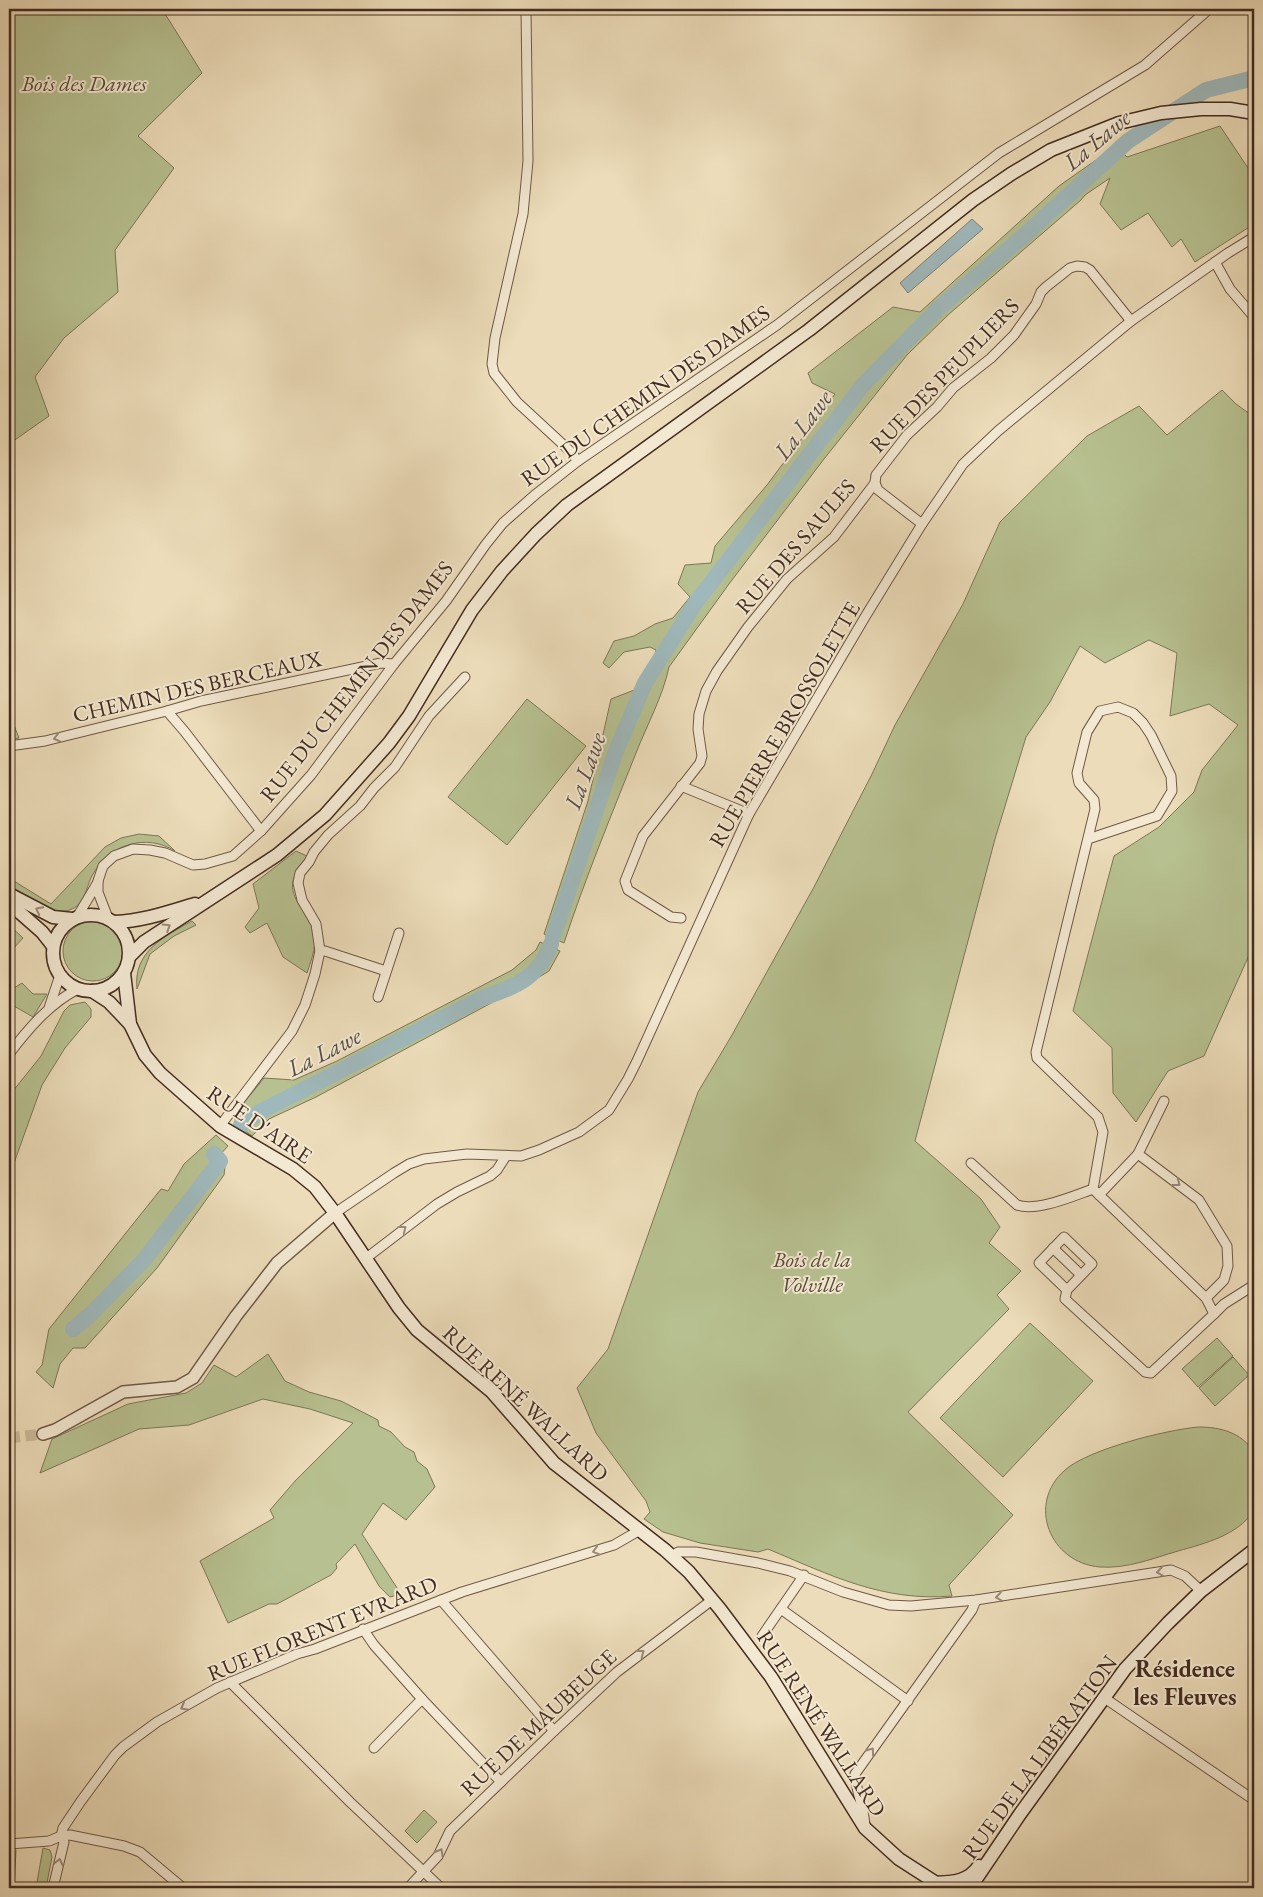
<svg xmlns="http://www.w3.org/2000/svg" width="1263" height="1897" viewBox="0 0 1263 1897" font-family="'EB Garamond',serif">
  <rect width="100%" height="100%" fill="#ecdcb9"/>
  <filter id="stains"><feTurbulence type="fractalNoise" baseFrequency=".004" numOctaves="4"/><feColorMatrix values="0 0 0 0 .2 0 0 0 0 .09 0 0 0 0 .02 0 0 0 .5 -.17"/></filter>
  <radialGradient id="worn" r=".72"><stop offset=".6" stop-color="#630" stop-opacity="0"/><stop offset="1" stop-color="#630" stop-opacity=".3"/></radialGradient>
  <g fill="#b7c090" stroke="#7e7658">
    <polygon points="9,9 162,9 202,73 138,136 174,168 115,250 118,292 64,338 35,377 49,416 9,444"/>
    <path d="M1220,126L1254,177V224L1195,262L1181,239L1172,247L1148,213L1121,230L1100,204L1110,178L1085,195L1081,200L948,315L907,355L824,459L729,584L669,667C663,696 647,725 636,753C611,816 585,879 564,943L544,934L588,801L611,699L637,689L654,662L656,650L650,647L624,652L609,668L603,663L614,641L634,636L655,624L673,618L690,597L678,584L685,565L711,563L715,546L767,485L835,394L812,383L808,373L893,307L920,312L1059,186L1116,146L1127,157Z"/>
    <path d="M1222,390L1236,404L1254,417V944L1204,1056L1168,1071L1136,1122L1113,1093L1112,1048L1073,1011L1114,856L1159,827L1194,792L1202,770L1238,725L1209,704L1170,716L1177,653L1149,640L1105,663L1080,646L1050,702L1026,737L995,839L915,1141L981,1199L1000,1227L989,1243L1021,1271L997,1295L1009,1309L908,1412L1013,1515L949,1585L952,1596C883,1602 830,1575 768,1549L758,1552L700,1543L663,1532L644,1519L650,1512L646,1501L596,1433L577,1388L608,1349L698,1092L732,1035L814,887L872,774L895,725L963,604L1000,522L1087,436L1139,406L1167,435Z"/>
    <polygon points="527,699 586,746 507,845 448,797"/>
    <polygon points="9,713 19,738 9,740"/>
    <path d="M139,834L159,836L175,851C146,833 110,844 93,874C87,884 86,898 78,905C74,909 66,912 60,911C45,911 22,893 9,885V878L51,904L105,847L121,838Z"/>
    <path d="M296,851L307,856C303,864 295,872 293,881C289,899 307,911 313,927C318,943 312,958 307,973L283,957L267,923L250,933L245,927L259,908L253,884Z"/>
    <polygon points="9,913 11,915 9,925 23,938 13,949 9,947"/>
    <path d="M192,921L196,925L174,936L150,954L137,989C133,952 163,937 192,921Z"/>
    <circle cx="93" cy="951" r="30"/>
    <polygon points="540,942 560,951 549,971 536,979 316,1097 269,1119 252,1136 237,1125 234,1115 264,1078 294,1080 337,1061 512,970 536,950"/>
    <polygon points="22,983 33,994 47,994 33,1017 14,1006 9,1010 9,991"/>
    <polygon points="85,1002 91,1009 91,1017 65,1048 42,1085 9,1177 9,1096 41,1056 64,1011 70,1005"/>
    <polygon points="216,1135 228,1146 217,1158 225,1166 224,1175 157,1268 85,1348 73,1348 60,1364 53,1388 36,1372 42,1365 49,1329 161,1189 168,1191 184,1164"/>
    <polygon points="1030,1323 1093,1381 1003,1477 940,1418"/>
    <polygon points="1217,1338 1233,1356 1198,1387 1182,1369"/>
    <polygon points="268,1354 285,1381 309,1392 341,1401 378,1420 379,1426 391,1432 405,1447 414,1452 417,1461 427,1469 435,1487 406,1520 383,1503 362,1534 401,1594 390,1597 379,1586 355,1544 336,1564 337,1568 331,1575 277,1604 269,1604 228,1623 200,1561 274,1518 270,1510 296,1480 353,1423 310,1409 263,1399 189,1425 139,1429 40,1473 52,1439 128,1404 186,1393 202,1383 214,1365 236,1377"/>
    <polygon points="1233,1357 1249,1375 1215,1406 1199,1388"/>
    <path d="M1198,1427C1220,1427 1241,1432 1254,1452V1511C1236,1536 1206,1543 1178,1551C1154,1558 1127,1569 1100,1567C1050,1563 1026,1504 1065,1470C1089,1449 1166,1430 1198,1427Z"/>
    <polygon points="424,1810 437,1822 417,1843 405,1831"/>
    <polygon points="43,1848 50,1850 52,1857 46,1888 36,1888"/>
    <polygon points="9,1850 16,1850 14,1888 9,1888"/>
  </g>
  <polygon fill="#9fb8bb" stroke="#7b807d" points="972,219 983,229 908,293 900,283"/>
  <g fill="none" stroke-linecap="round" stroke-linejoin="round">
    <g stroke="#9fb8bb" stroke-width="16">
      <polyline points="553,937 616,751 645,683 694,605 863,385 939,308 1026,234 1128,141 1206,90 1254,78"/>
      <path d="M241,1125L258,1113L480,999C513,987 538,980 551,944"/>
      <polyline points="73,1329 91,1314 143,1261 218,1164 220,1161 214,1154"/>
    </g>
    <polyline stroke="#cab99a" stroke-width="11" stroke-dasharray="11 5.5" stroke-linecap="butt" points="9,1438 43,1434"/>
    <defs>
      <g id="minor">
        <polyline points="526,9 528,161 523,214 495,338 492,364 494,373 517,402 570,451 578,461"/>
        <polyline points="1215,262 1230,289 1254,317"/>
        <polyline points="922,524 878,490 875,483 876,475 907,435 937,407 953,388 991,358 1014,335 1036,304 1041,292 1046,287 1070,268 1077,266 1085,267 1090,270 1131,321"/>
        <polyline points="167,711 185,732 261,831"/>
        <polyline points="9,746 45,741 167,711 201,701 381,663 394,664"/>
        <polyline points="681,786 749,814"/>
        <polyline points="1088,839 1157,816 1172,791 1171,776 1151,735 1143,723 1133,713 1118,707 1100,711 1087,732 1077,773 1079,783 1094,800 1095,809 1036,1052 1037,1058 1098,1117 1103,1132 1093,1189 1206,1298 1214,1314 1224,1304 1254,1285"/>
        <polyline points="77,917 98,882"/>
        <polyline points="108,918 98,892 98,881 103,866 114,856 133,849 150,850 165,853 193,865 205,864 233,856 261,831 311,775 394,664 446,601 486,544 503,523 536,494 578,461 777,325 999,153 1145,65 1209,9"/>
        <polyline points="681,918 671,917 628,890 625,881 643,836 700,763 702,756 698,729 699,714 706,691 717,671 748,627 787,579 834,537 875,483"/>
        <polyline points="320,951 325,951 386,971"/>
        <polyline points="378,997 399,933"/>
        <polyline points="49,1008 60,975"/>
        <path d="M9,1054C28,1029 50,1003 78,989"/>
        <polyline points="220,1126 292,1031 305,1005 315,974 320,951 316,924 302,900 298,883 300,873 309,862 314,852 328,835 360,806 374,788 395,767 429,716 465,677"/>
        <polyline points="1138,1154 1199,1200 1227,1246 1228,1266 1224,1280 1206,1298"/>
        <path d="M971,1163L1017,1205C1037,1212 1073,1196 1093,1189"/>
        <polyline points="1099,1195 1138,1154 1164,1101"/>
        <polyline points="335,1213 394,1173 409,1164 424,1159 467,1154 521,1156 539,1150 579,1132 609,1110 628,1079 637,1061 749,814 865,617 922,524 963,464 998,431 1131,321 1228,253 1254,237"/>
        <polyline points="1053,1248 1081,1275"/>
        <polyline points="365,1259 437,1204 457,1192 490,1176 497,1170 506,1156"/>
        <polyline points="1067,1290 1039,1263 1064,1237 1092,1264 1067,1290 1065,1299 1145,1372 1151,1373 1214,1314"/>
        <polyline points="672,1556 678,1552 696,1552 758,1563 790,1571 843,1592 889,1605 911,1606 976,1600 1171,1570 1185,1576 1201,1591"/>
        <polyline points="441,1600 554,1731"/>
        <polyline points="781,1609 908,1701"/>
        <polyline points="363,1629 374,1645 422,1699 501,1782"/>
        <polyline points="762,1636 804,1575"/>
        <polyline points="230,1682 350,1802 441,1888"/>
        <polyline points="1103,1697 1254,1800"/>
        <polyline points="374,1748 422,1699"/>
        <path d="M865,1828C865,1808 856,1793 855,1774L972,1610L976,1600"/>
        <polyline points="9,1844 49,1841 61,1836 70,1835 124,1846 140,1852 183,1888"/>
        <polyline points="53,1888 64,1842 61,1836 63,1828 81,1801 115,1755 123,1747 157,1722 217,1688 297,1654 315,1649 462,1592 614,1545 640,1530"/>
        <polyline points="408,1888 438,1856 450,1831 554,1731 617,1672 712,1600"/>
      </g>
      <polyline id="tertiary" points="43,1434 55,1430 123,1392 177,1387 193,1378 236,1316 277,1263 335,1213"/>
      <g id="secondary">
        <polyline points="9,894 53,917 72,919"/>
        <polyline points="9,903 42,932 53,946"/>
        <circle cx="91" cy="953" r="38"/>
        <path d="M115,922C143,921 168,912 195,904"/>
        <polyline points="129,957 144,942 277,855 325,815 389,743 409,716 472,610 502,571 536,534 567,505 809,330 973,200 1011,174 1051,150 1119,123 1161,113 1201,109 1230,109 1254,113"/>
        <polyline points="124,973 130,1024 145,1055 160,1073 220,1126 293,1169 315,1187 335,1213 399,1308 417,1330 492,1392 554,1463 665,1550 689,1572 720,1609 771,1677 865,1828 899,1859 944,1888"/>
        <polyline points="92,991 109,1002 130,1024"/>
        <path d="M935,1883C953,1882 968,1882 979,1866"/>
        <polyline points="970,1888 1020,1814 1125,1669 1168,1623 1201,1591 1254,1550"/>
      </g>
    </defs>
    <use href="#minor" stroke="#6e5846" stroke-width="11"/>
    <use href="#tertiary" stroke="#6e5846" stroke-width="14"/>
    <use href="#secondary" stroke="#442c20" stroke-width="15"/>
    <use href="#minor" stroke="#f3e8d2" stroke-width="9"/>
    <use href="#tertiary" stroke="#f3e8d2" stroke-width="11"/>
    <use href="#secondary" stroke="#f3e8d2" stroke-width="12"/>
  </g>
  <defs><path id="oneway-chevron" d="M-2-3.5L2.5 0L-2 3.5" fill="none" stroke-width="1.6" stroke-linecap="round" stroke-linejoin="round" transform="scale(1.25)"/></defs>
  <g stroke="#9c8a79">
    <use href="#oneway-chevron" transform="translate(57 738) rotate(166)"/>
    <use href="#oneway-chevron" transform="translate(39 910) rotate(-153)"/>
    <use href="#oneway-chevron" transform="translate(167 927) rotate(-32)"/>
    <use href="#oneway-chevron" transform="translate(1177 1183) rotate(37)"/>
    <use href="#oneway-chevron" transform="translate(403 1229) rotate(-38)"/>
    <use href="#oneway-chevron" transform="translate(596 1551) rotate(163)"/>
    <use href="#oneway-chevron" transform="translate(1160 1572) rotate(171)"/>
    <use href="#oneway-chevron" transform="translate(999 1597) rotate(171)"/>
    <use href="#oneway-chevron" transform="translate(641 1653) rotate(-37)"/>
    <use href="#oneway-chevron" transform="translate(184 1707) rotate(151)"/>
    <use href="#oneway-chevron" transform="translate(871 1751) rotate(-54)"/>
    <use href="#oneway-chevron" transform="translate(440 1852) rotate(-60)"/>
    <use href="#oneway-chevron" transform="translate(59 1862) rotate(-77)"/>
  </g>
  <g text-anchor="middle" stroke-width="4" stroke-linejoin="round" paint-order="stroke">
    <g font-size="22" font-style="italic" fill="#5b4a36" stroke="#f3e8d2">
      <text x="84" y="91">Bois des Dames</text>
      <text x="812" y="1267">Bois de la<tspan x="812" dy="25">Volville</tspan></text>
    </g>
    <g font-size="22" fill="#442c20" stroke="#f3e8d2">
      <text transform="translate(944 375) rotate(-46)" y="8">RUE DES PEUPLIERS</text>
      <text transform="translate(645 395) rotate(-35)" y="8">RUE DU CHEMIN DES DAMES</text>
      <text transform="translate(795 546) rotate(-49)" y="8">RUE DES SAULES</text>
      <text transform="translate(356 681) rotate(-52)" y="8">RUE DU CHEMIN DES DAMES</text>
      <text transform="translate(197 686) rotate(-13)" y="8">CHEMIN DES BERCEAUX</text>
      <text transform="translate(784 724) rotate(-60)" y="8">RUE PIERRE BROSSOLETTE</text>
      <text transform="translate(260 1124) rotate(34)" y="8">RUE D'AIRE</text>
      <text transform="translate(526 1403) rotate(43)" y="8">RUE RENÉ WALLARD</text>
      <text transform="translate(322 1628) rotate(-22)" y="8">RUE FLORENT EVRARD</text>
      <text transform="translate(538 1722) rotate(-43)" y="8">RUE DE MAUBEUGE</text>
      <text transform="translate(822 1723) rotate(57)" y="8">RUE RENÉ WALLARD</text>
      <text transform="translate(1039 1757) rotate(-54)" y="8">RUE DE LA LIBÉRATION</text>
    </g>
    <g font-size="24" font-style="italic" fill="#5b4f47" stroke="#f3e8d2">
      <text transform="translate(1097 140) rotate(-40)" y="8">La Lawe</text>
      <text transform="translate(803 425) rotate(-53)" y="8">La Lawe</text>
      <text transform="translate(585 771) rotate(-70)" y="8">La Lawe</text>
      <text transform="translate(324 1052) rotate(-27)" y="8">La Lawe</text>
    </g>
    <g font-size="24" font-weight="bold" fill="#442c20" stroke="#f3e8d2">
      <text x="1185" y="1677">Résidence<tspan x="1185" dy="28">les Fleuves</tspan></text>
    </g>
  </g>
  <rect width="1263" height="1897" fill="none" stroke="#ecdcb9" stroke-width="30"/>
  <rect x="10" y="10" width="1243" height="1877" fill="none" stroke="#442c20" stroke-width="2.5"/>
  <rect x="15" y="15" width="1233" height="1867" fill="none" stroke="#442c20"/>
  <rect width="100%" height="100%" filter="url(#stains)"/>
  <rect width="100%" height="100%" fill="url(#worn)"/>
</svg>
